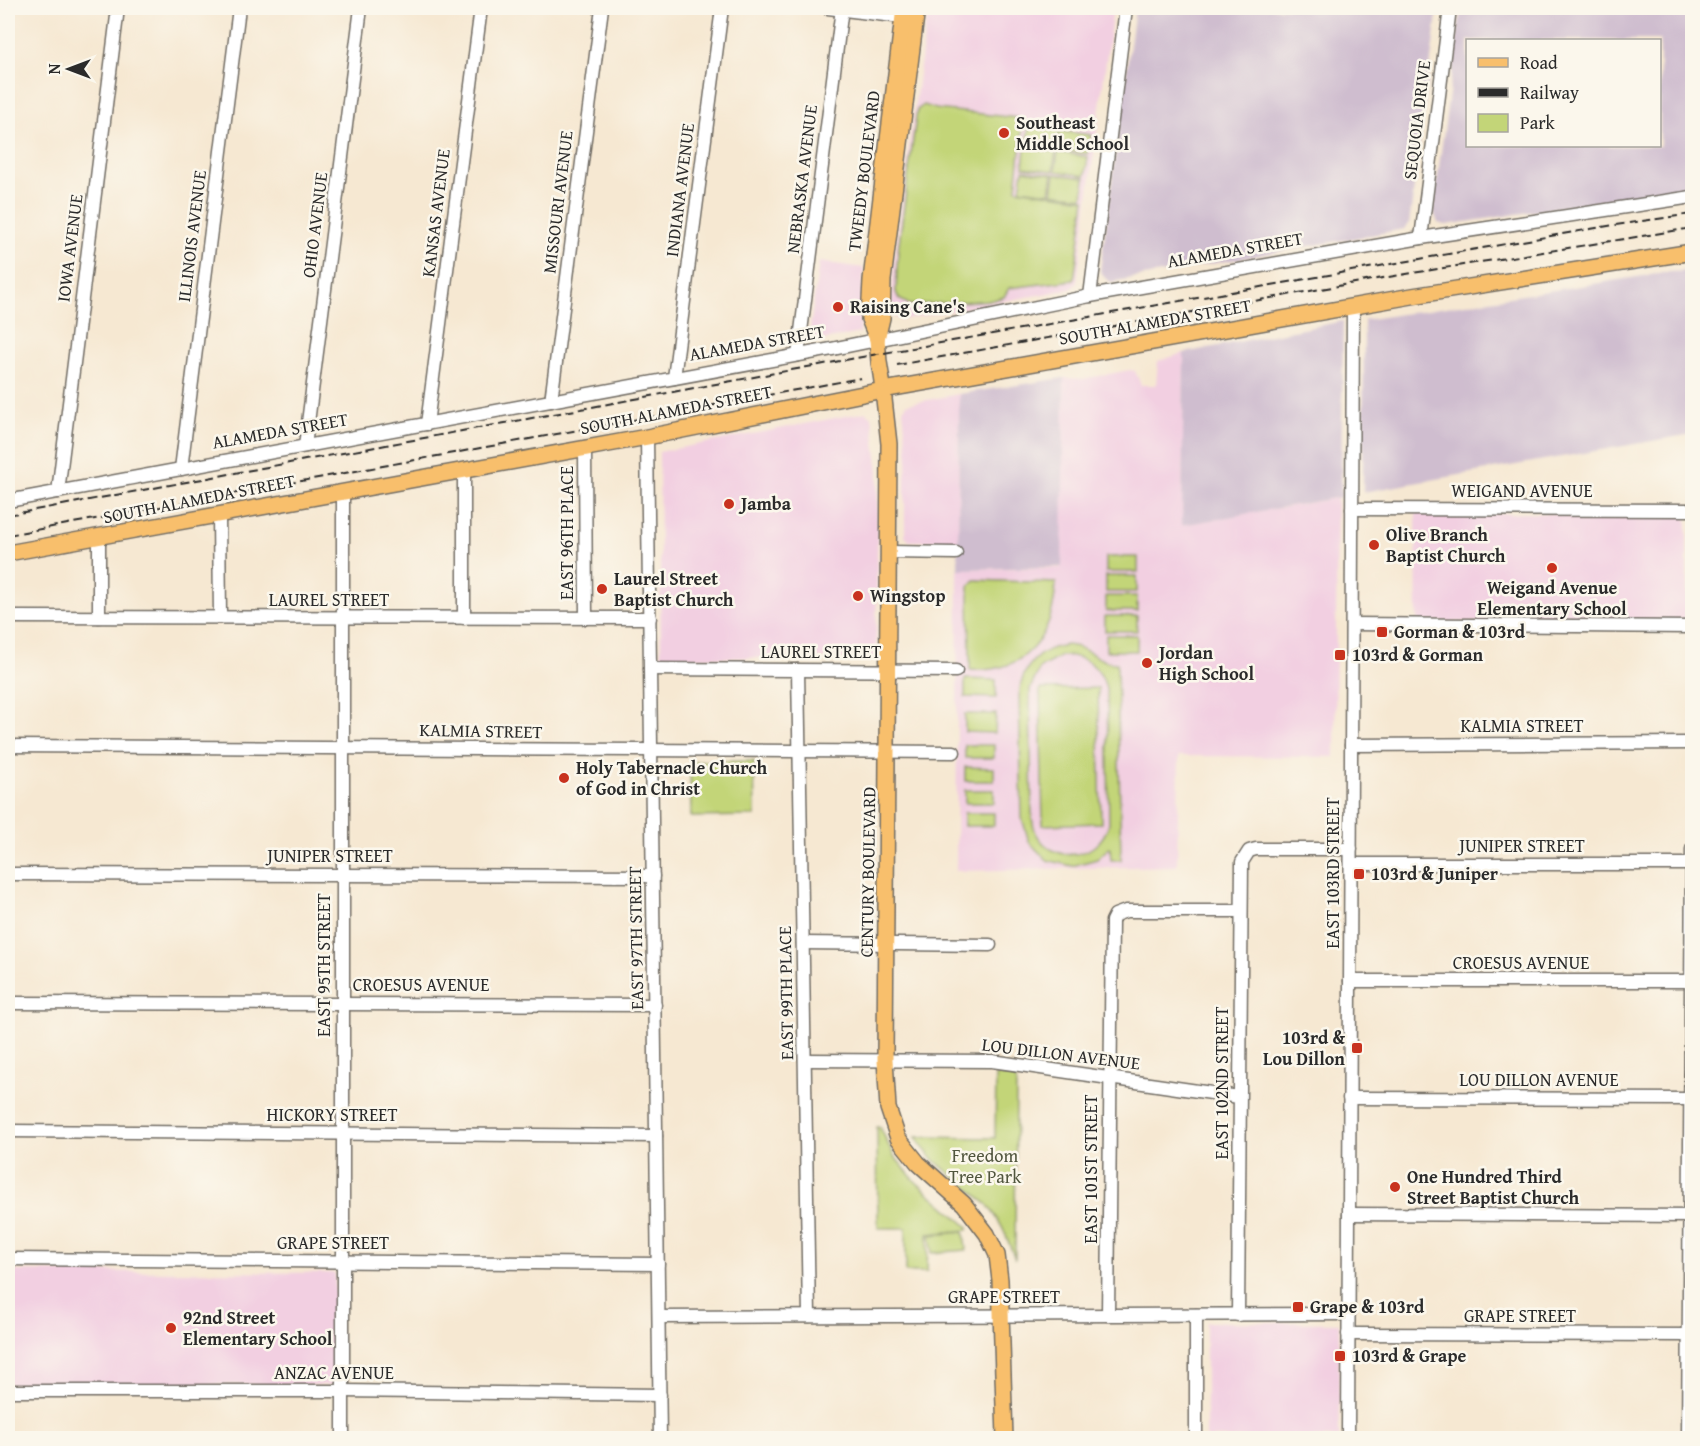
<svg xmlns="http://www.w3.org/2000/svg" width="1700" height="1446" viewBox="0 0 1700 1446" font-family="'Gentium Book Plus',serif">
  <rect width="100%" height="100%" fill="#fbf7ec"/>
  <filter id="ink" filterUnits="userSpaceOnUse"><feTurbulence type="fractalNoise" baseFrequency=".0167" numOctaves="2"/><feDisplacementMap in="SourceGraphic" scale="12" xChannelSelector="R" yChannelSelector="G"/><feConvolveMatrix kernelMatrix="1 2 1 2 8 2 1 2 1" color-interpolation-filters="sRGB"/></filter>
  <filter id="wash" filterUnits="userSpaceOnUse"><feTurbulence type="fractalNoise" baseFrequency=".008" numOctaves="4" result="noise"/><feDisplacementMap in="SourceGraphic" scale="24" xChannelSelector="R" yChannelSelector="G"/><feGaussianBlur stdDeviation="1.35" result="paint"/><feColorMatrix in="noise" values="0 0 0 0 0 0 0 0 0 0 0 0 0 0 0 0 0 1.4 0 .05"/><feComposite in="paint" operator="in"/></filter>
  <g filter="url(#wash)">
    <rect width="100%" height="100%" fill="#f6e8d2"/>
    <g fill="#f2cfe1">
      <polygon points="928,8 1113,8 1077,282 1071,289 900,320 891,315 894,259"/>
      <polygon points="819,262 864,268 860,333 808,343"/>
      <polygon points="1184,353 1182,525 1337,498 1335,757 1179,756 1177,866 956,871 958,569 1061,568 1064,378 1083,379 1130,370 1135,371 1141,385 1156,385 1158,361"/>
      <polygon points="959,394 958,541 909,541 905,536 905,476 908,459 903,410 907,404"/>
      <polygon points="866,412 872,417 878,465 876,659 661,657 659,452"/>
      <polygon points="1416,513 1687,514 1687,622 1417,622"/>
      <polygon points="8,1271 335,1273 335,1385 8,1384"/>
      <polygon points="1206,1322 1339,1323 1339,1438 1206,1438"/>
    </g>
    <g fill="#cfbdcf" fill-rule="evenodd">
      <polygon points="1135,8 1438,8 1409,224 1404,229 1111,282 1105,278 1100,271"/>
      <path d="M1461,8H1692V187L1446,225L1438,223L1433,210ZM1468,40H1660V146H1468Z"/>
      <polygon points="1692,271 1692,434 1363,492 1364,320 1669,272"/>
      <polygon points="1343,321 1341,497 1182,525 1184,353"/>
      <polygon points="1064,378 1062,567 958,569 959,394"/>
    </g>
    <g fill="#c3d578" stroke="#778052" stroke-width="1.5" fill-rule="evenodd">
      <polygon points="924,105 936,109 1018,118 1023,124 1016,189 1085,199 1074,280 1009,288 1004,297 993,300 910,305 899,299 896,292 898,251 917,110"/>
      <polygon points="1029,127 1059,131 1056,150 1026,146"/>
      <polygon points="1060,131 1091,135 1088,154 1058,150"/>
      <polygon points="1025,148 1056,152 1053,171 1023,167"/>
      <polygon points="1058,152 1088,157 1085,176 1055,171"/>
      <polygon points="1023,170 1053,174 1050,193 1020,189"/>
      <polygon points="1055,174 1085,178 1083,197 1052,193"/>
      <rect x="1106" y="557" width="32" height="15"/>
      <rect x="1106" y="576" width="31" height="16"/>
      <path d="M975,580L1056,583C1053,636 1027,673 970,670L969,586Z"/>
      <rect x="1106" y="596" width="31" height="15"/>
      <rect x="1105" y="616" width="32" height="15"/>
      <rect x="1106" y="635" width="31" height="16"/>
      <path d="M1067,645C1090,647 1100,664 1117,663L1121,860H1111L1110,847L1097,859L1072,866L1047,860L1029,842L1022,818L1019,696C1021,667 1039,648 1067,645ZM1061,656C1086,654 1104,669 1107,694L1109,823C1098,867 1037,864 1032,818L1030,689L1040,668Z"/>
      <polygon points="965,679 996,680 996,698 965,697"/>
      <polygon points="1098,688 1101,823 1043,825 1040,689"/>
      <polygon points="965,714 996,714 995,733 965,732"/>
      <rect x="965" y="745" width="29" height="13"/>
      <polygon points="754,761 755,816 691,817 690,762"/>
      <polygon points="965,767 994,768 994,781 965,781"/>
      <rect x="965" y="790" width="29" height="13"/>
      <rect x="964" y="813" width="30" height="13"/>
      <path d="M996,1075L1016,1077L1015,1259C1008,1240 1001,1220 987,1205C965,1181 933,1167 916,1137L995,1138Z"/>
      <polygon points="877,1127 880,1127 894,1156 915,1181 968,1227 968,1230 928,1234 927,1272 906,1272 906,1228 878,1228"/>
      <polygon points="964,1232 966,1250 932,1253 930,1235"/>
    </g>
  </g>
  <g filter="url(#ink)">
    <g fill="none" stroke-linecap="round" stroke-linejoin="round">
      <defs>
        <g id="minor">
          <polyline points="828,8 910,18"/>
          <polyline points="1421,238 1450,8"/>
          <polyline points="1090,296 1126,8"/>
          <polyline points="798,355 842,8"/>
          <polyline points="674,378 722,8"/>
          <polyline points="551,401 602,8"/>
          <polyline points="427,424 481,8"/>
          <polyline points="647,437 660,1438"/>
          <polyline points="305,446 361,8"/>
          <polyline points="585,447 586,618"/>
          <polyline points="181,469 239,8"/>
          <polyline points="464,470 464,618"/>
          <polyline points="58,492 118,8"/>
          <polyline points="8,501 832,349 1090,296 1421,238 1692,197"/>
          <polyline points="1352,509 1692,510"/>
          <polyline points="219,515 220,617"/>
          <polyline points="99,538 99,617"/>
          <polyline points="889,552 956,553"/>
          <polyline points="8,617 650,618"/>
          <polyline points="1352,624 1692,627"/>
          <polyline points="650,669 956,671"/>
          <polyline points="798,670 809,1316"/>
          <polyline points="1351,745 1692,743"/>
          <polyline points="8,746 954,752"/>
          <polyline points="1351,864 1692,864"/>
          <polyline points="8,874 653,876"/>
          <polyline points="803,943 990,945"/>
          <polyline points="1350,981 1692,981"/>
          <polyline points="8,1003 655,1005"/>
          <polyline points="805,1060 992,1061 1239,1097"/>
          <polyline points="1349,1098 1692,1099"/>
          <polyline points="8,1131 656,1136"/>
          <polyline points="1349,1214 1692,1216"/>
          <polyline points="8,1259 658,1264"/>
          <polyline points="1108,1315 1112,921 1115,915 1126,911 1240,911"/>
          <polyline points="1196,1315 1196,1438"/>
          <polyline points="1238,1315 1242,862 1249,851 1256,849 1351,849"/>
          <polyline points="659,1317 1349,1314"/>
          <polyline points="1348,1334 1692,1335"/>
          <polyline points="8,1391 342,1391 660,1395"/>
          <polyline points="343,1438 343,492"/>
          <polyline points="1348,1438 1353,307"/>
          <polyline points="1688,1438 1692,849"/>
        </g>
        <g id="major">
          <polyline points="877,339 882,318 883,280 917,8"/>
          <polyline points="879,362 877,339 869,319 871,280 904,8"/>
          <polyline points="882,381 889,444 885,1060 888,1108 898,1138 918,1163 964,1204 987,1234 997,1255 1000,1280 1005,1438"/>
          <polyline points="8,553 647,437 883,390 1412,296 1692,252"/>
        </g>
      </defs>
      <use href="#minor" stroke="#726d65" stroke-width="15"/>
      <use href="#major" stroke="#726d65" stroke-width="18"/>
      <use href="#minor" stroke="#fff" stroke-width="12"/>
      <use href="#major" stroke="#f8bf6c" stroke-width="15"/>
      <g stroke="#2b2b2b" stroke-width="2" stroke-dasharray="9 4.5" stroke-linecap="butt">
        <polyline points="897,365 1388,277 1692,228"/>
        <polyline points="8,515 878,354 1608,226 1692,214"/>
        <polyline points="8,535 861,378"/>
      </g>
      <defs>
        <polyline id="major-bridge" points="879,362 882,381"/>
      </defs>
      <use href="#major-bridge" stroke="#726d65" stroke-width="18" stroke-linecap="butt"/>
      <use href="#major-bridge" stroke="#f8bf6c" stroke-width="15"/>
    </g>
  </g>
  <g fill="#c8321e" stroke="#fbf7ec" stroke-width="2">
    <circle cx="1004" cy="133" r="6"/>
    <circle cx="838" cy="307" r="6"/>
    <circle cx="729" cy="504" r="6"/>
    <circle cx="1374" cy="545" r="6"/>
    <circle cx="1552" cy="568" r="6"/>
    <circle cx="602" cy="589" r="6"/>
    <circle cx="858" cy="596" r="6"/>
    <rect x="1376" y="626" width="12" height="12" rx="3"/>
    <rect x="1334" y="649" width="12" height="12" rx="3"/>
    <circle cx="1147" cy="663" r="6"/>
    <circle cx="564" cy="778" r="6"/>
    <rect x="1353" y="868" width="12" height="12" rx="3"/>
    <rect x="1351" y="1042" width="12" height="12" rx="3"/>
    <circle cx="1395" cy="1187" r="6"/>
    <rect x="1292" y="1301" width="12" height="12" rx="3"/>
    <circle cx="171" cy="1328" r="6"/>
    <rect x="1334" y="1350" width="12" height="12" rx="3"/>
  </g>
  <g text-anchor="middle" stroke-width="5" stroke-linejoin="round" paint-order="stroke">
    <g font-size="18" fill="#2b2b2b" stroke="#fbf7ec">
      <text transform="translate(1417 120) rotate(-83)" y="6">SEQUOIA DRIVE</text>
      <text transform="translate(864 171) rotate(-83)" y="6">TWEEDY BOULEVARD</text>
      <text transform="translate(802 179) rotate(-83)" y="6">NEBRASKA AVENUE</text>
      <text transform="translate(680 190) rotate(-83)" y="6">INDIANA AVENUE</text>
      <text transform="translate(558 202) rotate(-83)" y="6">MISSOURI AVENUE</text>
      <text transform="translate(436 213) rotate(-83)" y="6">KANSAS AVENUE</text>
      <text transform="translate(315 225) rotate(-83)" y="6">OHIO AVENUE</text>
      <text transform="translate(192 236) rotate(-83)" y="6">ILLINOIS AVENUE</text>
      <text transform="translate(70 248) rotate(-83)" y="6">IOWA AVENUE</text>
      <text transform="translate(1235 250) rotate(-10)" y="6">ALAMEDA STREET</text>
      <text transform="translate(1155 322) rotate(-10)" y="6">SOUTH ALAMEDA STREET</text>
      <text transform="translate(757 343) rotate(-10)" y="6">ALAMEDA STREET</text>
      <text transform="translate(676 410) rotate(-11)" y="6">SOUTH ALAMEDA STREET</text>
      <text transform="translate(280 431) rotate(-10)" y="6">ALAMEDA STREET</text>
      <text x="1522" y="497">WEIGAND AVENUE</text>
      <text transform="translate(199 499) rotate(-11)" y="6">SOUTH ALAMEDA STREET</text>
      <text transform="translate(567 533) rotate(-90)" y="6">EAST 96TH PLACE</text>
      <text x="329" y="606">LAUREL STREET</text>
      <text x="821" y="658">LAUREL STREET</text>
      <text x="1522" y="732">KALMIA STREET</text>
      <text transform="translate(481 731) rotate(1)" y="6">KALMIA STREET</text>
      <text x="1522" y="852">JUNIPER STREET</text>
      <text x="330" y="862">JUNIPER STREET</text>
      <text transform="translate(868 872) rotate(-89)" y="6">CENTURY BOULEVARD</text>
      <text transform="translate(1333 873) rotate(-90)" y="6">EAST 103RD STREET</text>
      <text transform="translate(636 938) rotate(-91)" y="6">EAST 97TH STREET</text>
      <text x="1521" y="969">CROESUS AVENUE</text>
      <text transform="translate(324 965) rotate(-90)" y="6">EAST 95TH STREET</text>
      <text x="421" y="991">CROESUS AVENUE</text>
      <text transform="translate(786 993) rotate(-91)" y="6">EAST 99TH PLACE</text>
      <text transform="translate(1061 1054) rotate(7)" y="6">LOU DILLON AVENUE</text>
      <text x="1539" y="1086">LOU DILLON AVENUE</text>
      <text transform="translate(1222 1083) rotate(-90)" y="6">EAST 102ND STREET</text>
      <text x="332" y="1121">HICKORY STREET</text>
      <text transform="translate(1091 1169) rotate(-90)" y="6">EAST 101ST STREET</text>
      <text x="333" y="1249">GRAPE STREET</text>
      <text x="1004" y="1303">GRAPE STREET</text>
      <text x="1520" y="1322">GRAPE STREET</text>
      <text x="334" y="1379">ANZAC AVENUE</text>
    </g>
    <g font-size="18" font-weight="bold" fill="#2b2b2b" stroke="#fbf7ec" text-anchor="start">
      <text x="1016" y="129">Southeast<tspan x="1016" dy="21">Middle School</tspan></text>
      <text x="850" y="313">Raising Cane's</text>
      <text x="741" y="510">Jamba</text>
      <text x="1386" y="541">Olive Branch<tspan x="1386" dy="21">Baptist Church</tspan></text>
      <text x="614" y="585">Laurel Street<tspan x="614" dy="21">Baptist Church</tspan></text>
      <text x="1552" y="594" text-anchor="middle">Weigand Avenue<tspan x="1552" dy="21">Elementary School</tspan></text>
      <text x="870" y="602">Wingstop</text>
      <text x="1394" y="638">Gorman &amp; 103rd</text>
      <text x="1159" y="659">Jordan<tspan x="1159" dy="21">High School</tspan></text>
      <text x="1352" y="661">103rd &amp; Gorman</text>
      <text x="576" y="774">Holy Tabernacle Church<tspan x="576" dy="21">of God in Christ</tspan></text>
      <text x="1371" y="880">103rd &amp; Juniper</text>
      <text x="1345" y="1044" text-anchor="end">103rd &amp;<tspan x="1345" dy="21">Lou Dillon</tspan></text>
      <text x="1407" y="1183">One Hundred Third<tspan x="1407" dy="21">Street Baptist Church</tspan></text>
      <text x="1310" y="1313">Grape &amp; 103rd</text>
      <text x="183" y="1324">92nd Street<tspan x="183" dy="21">Elementary School</tspan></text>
      <text x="1352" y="1362">103rd &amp; Grape</text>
    </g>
    <g font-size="18" fill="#51563e" stroke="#fbf7ec">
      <text x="985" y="1162">Freedom<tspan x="985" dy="21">Tree Park</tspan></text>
    </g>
  </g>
  <rect width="1700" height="1446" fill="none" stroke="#fbf7ec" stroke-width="30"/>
  <rect x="1466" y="39" width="195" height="108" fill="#fbf7ec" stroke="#a8a59f" stroke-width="1.5"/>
  <rect x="1478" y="58" width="30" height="9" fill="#f8bf6c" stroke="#a8a59f" stroke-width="1.5"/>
  <text x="1520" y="69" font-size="18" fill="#2b2b2b">Road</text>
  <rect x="1478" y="88" width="30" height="9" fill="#2b2b2b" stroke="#a8a59f" stroke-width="1.5"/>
  <text x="1520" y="99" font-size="18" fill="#2b2b2b">Railway</text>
  <rect x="1478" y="114" width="30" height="18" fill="#c3d578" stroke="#a8a59f" stroke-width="1.5"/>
  <text x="1520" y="129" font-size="18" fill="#2b2b2b">Park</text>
  <g transform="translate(69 69) rotate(270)" stroke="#fbf7ec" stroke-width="4.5" paint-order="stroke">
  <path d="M0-4.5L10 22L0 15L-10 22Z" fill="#2b2b2b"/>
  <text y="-9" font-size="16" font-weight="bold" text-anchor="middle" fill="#2b2b2b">N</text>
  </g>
</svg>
